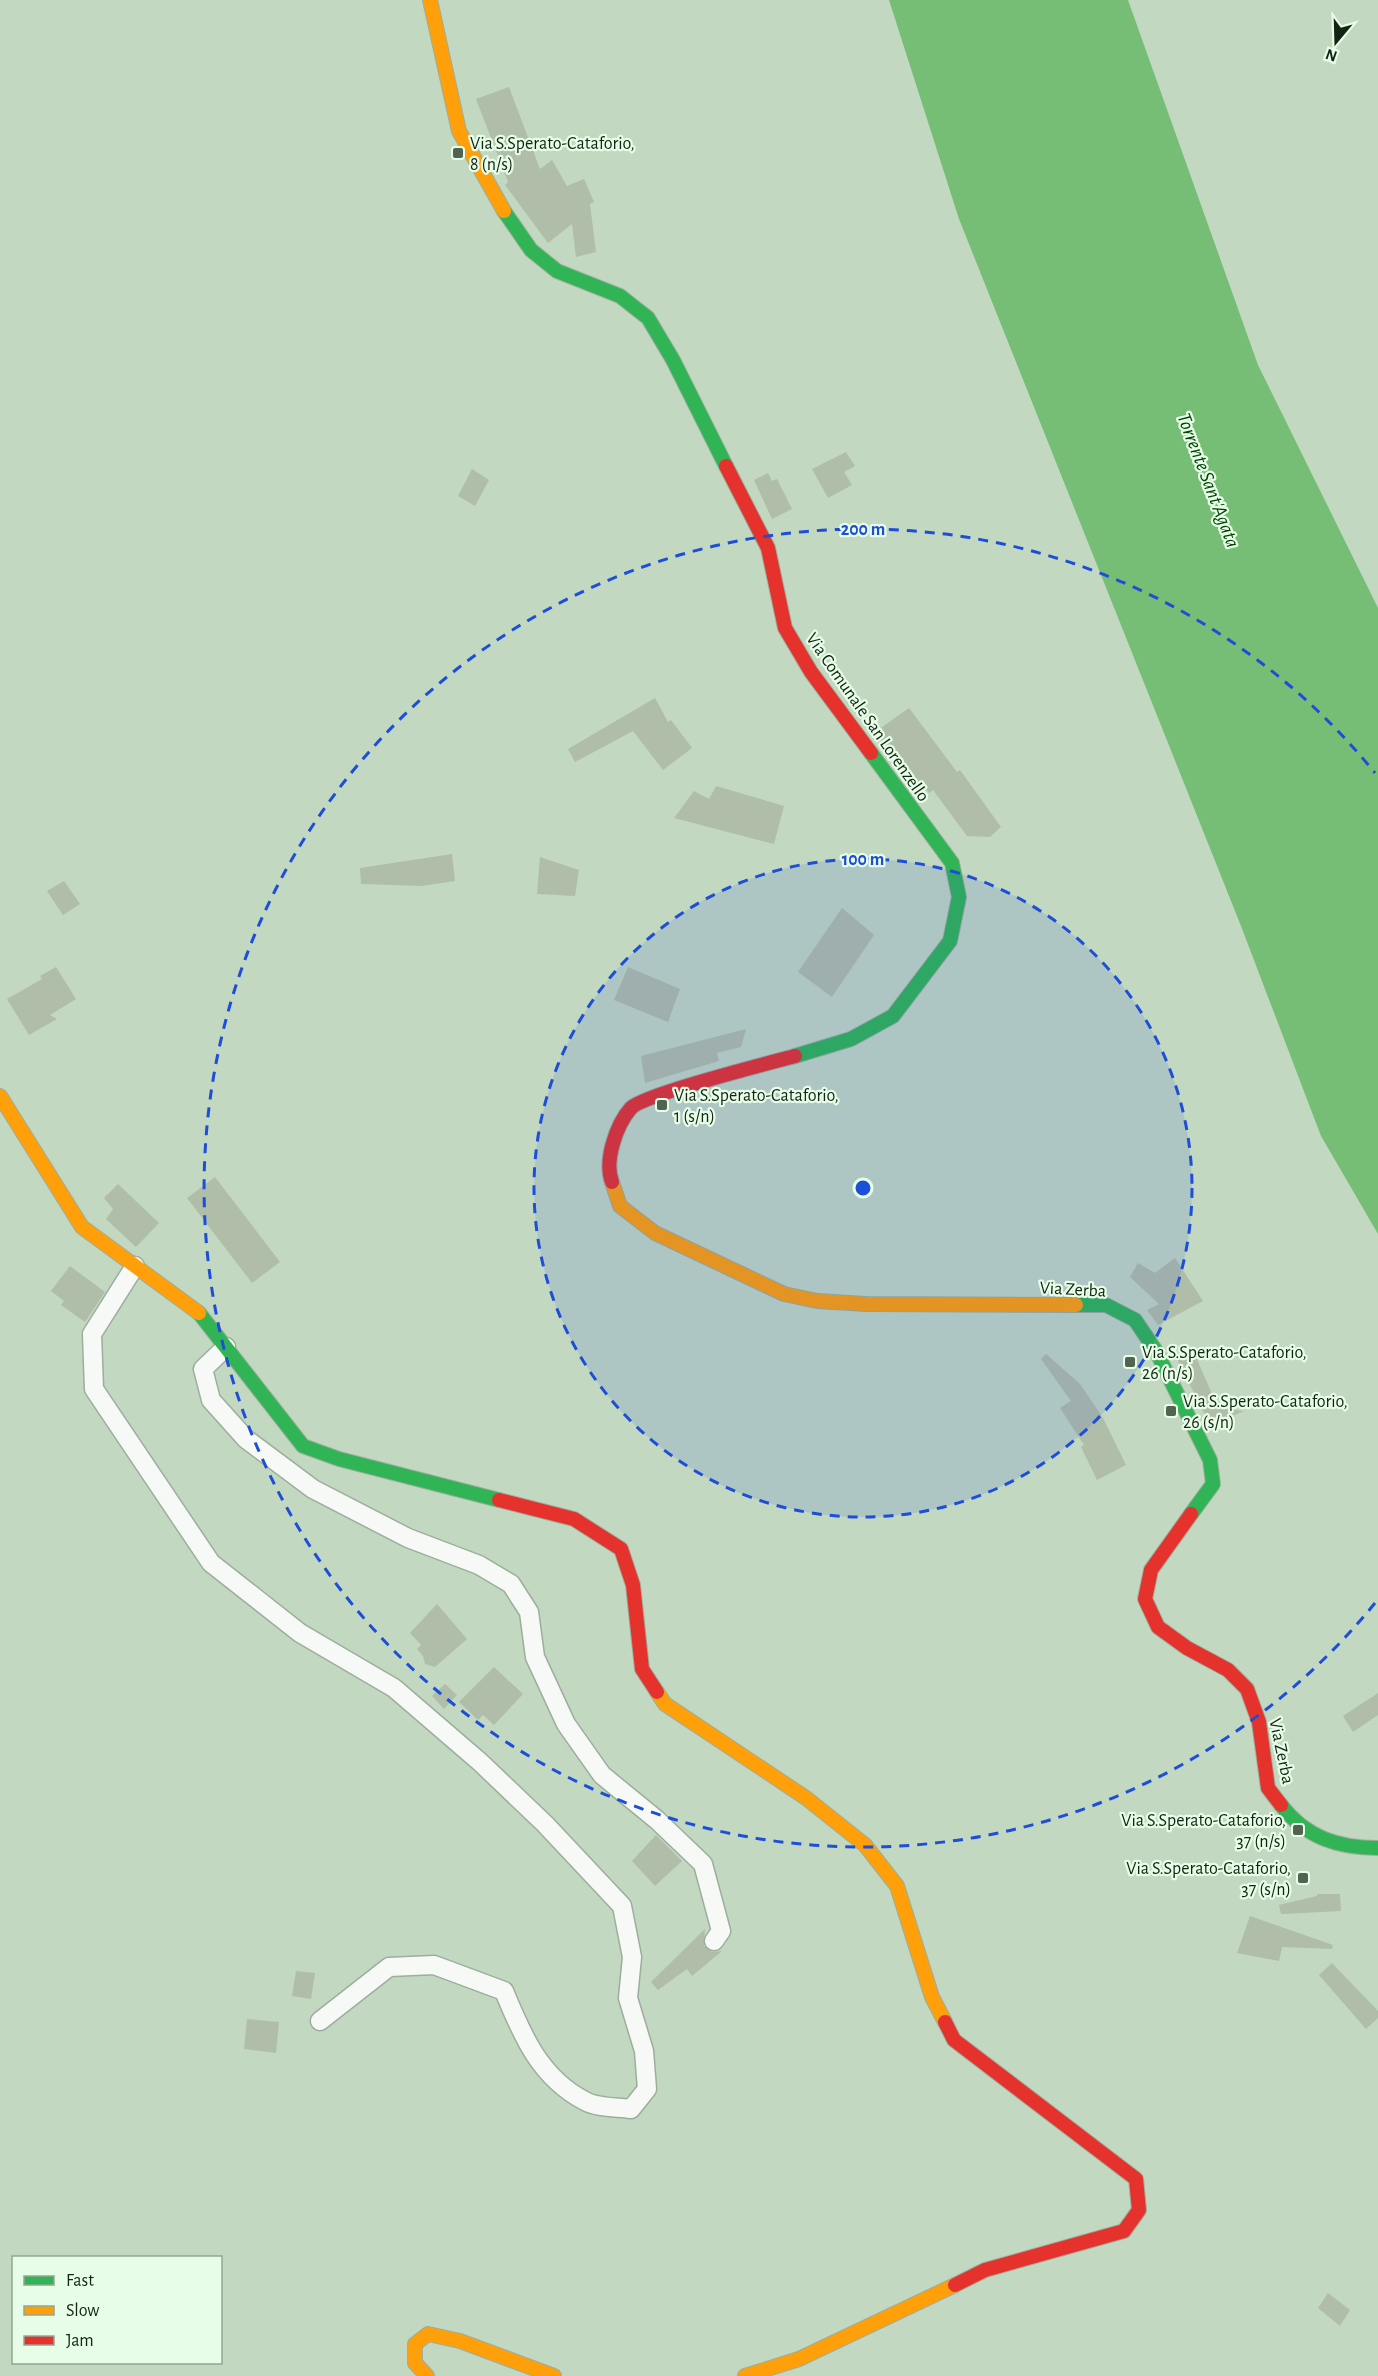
<svg xmlns="http://www.w3.org/2000/svg" width="1378" height="2376" viewBox="0 0 1378 2376" font-family="'Alegreya Sans',sans-serif">
  <rect width="100%" height="100%" fill="#c2d8c1"/>
  <polygon fill="#76be75" points="889,0 1128,0 1258,365 1378,608 1378,1234 1321,1136 1241,926 959,219"/>
  <g fill="#b0bda9">
    <polygon points="509,87 540,169 552,160 567,186 584,179 594,202 590,204 596,252 576,257 572,224 548,243 505,185 508,182 476,99"/>
    <polygon points="846,452 855,466 844,472 852,485 828,498 812,469"/>
    <polygon points="472,469 489,480 475,506 458,496"/>
    <polygon points="768,473 772,481 777,479 792,509 772,519 754,480"/>
    <polygon points="655,698 668,722 671,720 692,748 663,770 633,731 575,762 568,749"/>
    <polygon points="909,708 957,772 960,770 1001,827 990,837 967,836 933,790 929,793 920,780 915,783 875,732"/>
    <polygon points="716,786 784,806 774,844 674,818 694,791 709,799"/>
    <polygon points="452,854 455,881 422,886 361,884 360,868"/>
    <polygon points="540,857 579,870 575,896 537,894"/>
    <polygon points="64,881 80,904 63,915 47,891"/>
    <polygon points="842,908 874,935 832,997 798,972"/>
    <polygon points="56,967 76,999 50,1015 57,1019 29,1035 7,999 42,979 40,976"/>
    <polygon points="628,967 680,989 668,1022 614,1000"/>
    <polygon points="746,1029 741,1047 717,1053 719,1061 645,1083 641,1056"/>
    <polygon points="215,1177 280,1262 252,1283 187,1198"/>
    <polygon points="118,1184 159,1223 136,1247 106,1219 113,1209 104,1198"/>
    <polygon points="1175,1258 1203,1301 1158,1325 1147,1310 1159,1304 1130,1277 1138,1263 1155,1273"/>
    <polygon points="70,1266 105,1292 85,1322 61,1305 64,1301 51,1291"/>
    <polygon points="1193,1350 1218,1408 1244,1411 1210,1425 1176,1357"/>
    <polygon points="1046,1354 1080,1384 1103,1418 1126,1465 1097,1480 1081,1447 1084,1445 1060,1408 1071,1401 1041,1359"/>
    <polygon points="437,1604 467,1639 435,1667 425,1664 423,1656 417,1649 421,1645 410,1633"/>
    <polygon points="494,1667 523,1694 494,1725 483,1715 478,1720 459,1702"/>
    <polygon points="445,1684 457,1695 444,1709 432,1696"/>
    <polygon points="1378,1693 1378,1715 1353,1732 1343,1716"/>
    <polygon points="656,1835 682,1861 655,1886 632,1861"/>
    <polygon points="1317,1894 1340,1894 1341,1911 1281,1914 1279,1905 1317,1896"/>
    <polygon points="1250,1916 1333,1945 1332,1949 1282,1947 1279,1961 1237,1953"/>
    <polygon points="705,1929 704,1946 712,1952 722,1951 692,1976 687,1969 658,1990 651,1982"/>
    <polygon points="1332,1963 1378,2011 1378,2018 1366,2029 1319,1975"/>
    <polygon points="296,1971 315,1973 311,1999 292,1996"/>
    <polygon points="247,2019 279,2022 276,2053 244,2049"/>
    <polygon points="1328,2293 1350,2310 1340,2326 1318,2308"/>
  </g>
  <g fill="none" stroke-linecap="round" stroke-linejoin="round">
    <defs>
      <g id="street">
        <path d="M135,1266L92,1334L94,1389L211,1563L300,1633L394,1688L480,1762L545,1824L622,1906L632,1957L628,1998L644,2051L647,2089L631,2109C617,2107 597,2108 585,2101C540,2078 522,2035 504,1991L434,1965L389,1967L320,2021"/>
        <polyline points="226,1347 203,1369 211,1400 246,1439 313,1489 408,1538 479,1565 511,1584 529,1612 535,1657 566,1724 602,1775 657,1820 703,1864 721,1931 714,1941"/>
      </g>
      <g id="fast">
        <polyline points="504,211 531,250 557,271 620,296 648,318 673,360 726,466"/>
        <polyline points="795,1056 851,1039 893,1016 950,941 959,897 952,863 871,753"/>
        <polyline points="1076,1305 1106,1305 1135,1320 1156,1351 1210,1460 1213,1484 1191,1514"/>
        <polyline points="199,1313 303,1446 339,1459 499,1500"/>
        <path d="M1281,1805C1306,1838 1339,1848 1378,1848"/>
      </g>
      <g id="slow">
        <polyline points="430,0 459,131 504,211"/>
        <polyline points="0,1096 82,1227 199,1313"/>
        <polyline points="612,1182 620,1206 655,1233 784,1294 817,1301 866,1304 1076,1305"/>
        <polyline points="657,1692 665,1704 806,1798 865,1845 897,1886 932,1997 945,2022"/>
        <polyline points="427,2376 415,2363 415,2344 428,2334 460,2341 554,2376"/>
        <polyline points="745,2376 799,2359 955,2285"/>
      </g>
      <g id="jam">
        <polyline points="726,466 768,548 785,628 811,672 871,753"/>
        <path d="M612,1182C604,1161 616,1125 631,1108C643,1095 769,1063 795,1056"/>
        <polyline points="499,1500 574,1519 621,1549 633,1585 642,1669 657,1692"/>
        <polyline points="1191,1514 1151,1570 1145,1599 1158,1627 1187,1648 1228,1670 1247,1689 1259,1722 1268,1788 1281,1805"/>
        <polyline points="945,2022 954,2040 1136,2179 1139,2210 1124,2231 985,2270 955,2285"/>
      </g>
    </defs>
    <use href="#street" stroke="#9dae9c" stroke-width="21"/>
    <use href="#fast" stroke="#9dae9c" stroke-width="16"/>
    <use href="#slow" stroke="#9dae9c" stroke-width="16"/>
    <use href="#jam" stroke="#9dae9c" stroke-width="16"/>
    <use href="#street" stroke="#f6f9f6" stroke-width="18"/>
    <use href="#fast" stroke="#30b455" stroke-width="14"/>
    <use href="#slow" stroke="#ff9f0a" stroke-width="14"/>
    <use href="#jam" stroke="#e5322d" stroke-width="14"/>
  </g>
  <circle cx="863" cy="1188" r="329" fill="#1d4ed8" fill-opacity=".12"/>
  <g fill="none" stroke="#1d4ed8" stroke-width="3" stroke-dasharray="10 8">
    <circle cx="863" cy="1188" r="329"/>
    <path d="M1375 1603A659 659 0 1 1 1375 773"/>
  </g>
  <g fill="#516351" stroke="#e8fde7" stroke-width="2">
    <rect x="452" y="147" width="12" height="12" rx="3"/>
    <rect x="656" y="1099" width="12" height="12" rx="3"/>
    <rect x="1124" y="1356" width="12" height="12" rx="3"/>
    <rect x="1165" y="1405" width="12" height="12" rx="3"/>
    <rect x="1292" y="1824" width="12" height="12" rx="3"/>
    <rect x="1297" y="1872" width="12" height="12" rx="3"/>
  </g>
  <g text-anchor="middle" stroke-width="4.5" stroke-linejoin="round" paint-order="stroke">
    <g font-size="18" fill="#142414" stroke="#e8fde7" text-anchor="start">
      <text x="470" y="149">Via S.Sperato-Cataforio,<tspan x="470" dy="21">8 (n/s)</tspan></text>
      <text x="674" y="1101">Via S.Sperato-Cataforio,<tspan x="674" dy="21">1 (s/n)</tspan></text>
      <text x="1142" y="1358">Via S.Sperato-Cataforio,<tspan x="1142" dy="21">26 (n/s)</tspan></text>
      <text x="1183" y="1407">Via S.Sperato-Cataforio,<tspan x="1183" dy="21">26 (s/n)</tspan></text>
      <text x="1286" y="1826" text-anchor="end">Via S.Sperato-Cataforio,<tspan x="1286" dy="21">37 (n/s)</tspan></text>
      <text x="1291" y="1874" text-anchor="end">Via S.Sperato-Cataforio,<tspan x="1291" dy="21">37 (s/n)</tspan></text>
    </g>
    <g font-size="18" fill="#142414" stroke="#e8fde7">
      <text transform="translate(868 717) rotate(55)" y="6">Via Comunale San Lorenzello</text>
      <text transform="translate(1073 1289) rotate(3)" y="6">Via Zerba</text>
      <text transform="translate(1282 1751) rotate(78)" y="6">Via Zerba</text>
    </g>
    <g font-size="20" font-style="italic" fill="#004603" stroke="#e8fde7">
      <text transform="translate(1209 480) rotate(69)" y="7">Torrente Sant'Agata</text>
    </g>
  </g>
  <circle cx="863" cy="1188" r="9" fill="#1d4ed8" stroke="#e8fde7" stroke-width="3"/>
  <g font-size="18" text-anchor="middle" font-weight="bold" fill="#1d4ed8" stroke="#e8fde7" stroke-width="4.5" stroke-linejoin="round" paint-order="stroke">
    <text x="863" y="535">200 m</text>
    <text x="863" y="865">100 m</text>
  </g>
  <rect x="12" y="2256" width="210" height="108" fill="#e8fde7" stroke="#93a693" stroke-width="1.5"/>
  <rect x="24" y="2276" width="30" height="9" fill="#30b455" stroke="#93a693" stroke-width="1.5"/>
  <text x="66" y="2286" font-size="18" fill="#142414">Fast</text>
  <rect x="24" y="2306" width="30" height="9" fill="#ff9f0a" stroke="#93a693" stroke-width="1.5"/>
  <text x="66" y="2316" font-size="18" fill="#142414">Slow</text>
  <rect x="24" y="2336" width="30" height="9" fill="#e5322d" stroke="#93a693" stroke-width="1.5"/>
  <text x="66" y="2346" font-size="18" fill="#142414">Jam</text>
  <g transform="translate(1336 42) rotate(199)" stroke="#e8fde7" stroke-width="4.5" paint-order="stroke">
  <path d="M0-4.5L10 22L0 15L-10 22Z" fill="#142414"/>
  <text y="-9" font-size="16" font-weight="bold" text-anchor="middle" fill="#142414">N</text>
  </g>
</svg>
